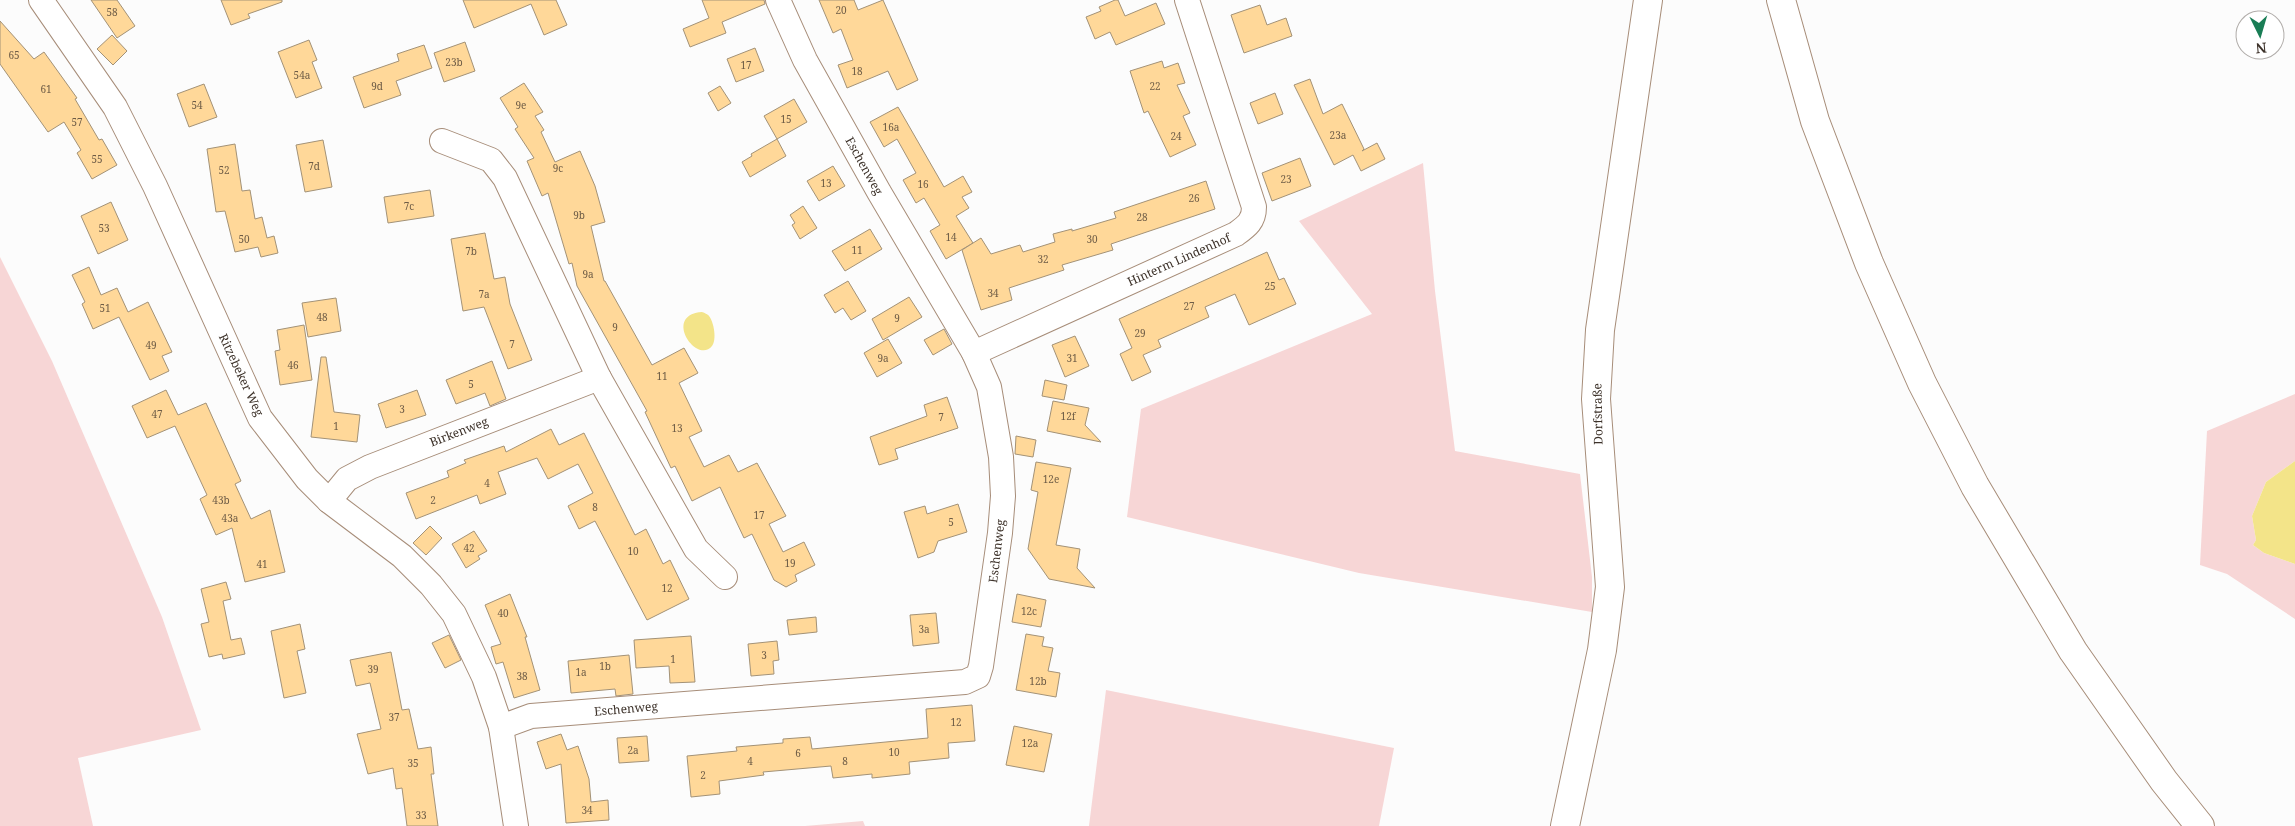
<svg xmlns="http://www.w3.org/2000/svg" width="2295" height="826" viewBox="0 0 2295 826" font-family="'Noto Serif',serif">
  <rect width="100%" height="100%" fill="#fcfcfc"/>
  <g fill="#f7d6d6">
    <polygon points="1423,163 1435,291 1455,451 1580,474 1592,577 1592,612 1359,573 1127,517 1141,409 1372,314 1299,221"/>
    <polygon points="0,257 52,361 162,617 201,730 78,758 93,826 0,826"/>
    <polygon points="2295,394 2295,461 2266,482 2252,516 2256,540 2253,545 2264,553 2295,564 2295,619 2227,574 2200,565 2207,431"/>
    <polygon points="1106,690 1394,748 1379,826 1089,826"/>
    <polygon points="863,821 865,826 805,826"/>
  </g>
  <g fill="#f3e489">
    <path d="M702,312C703,312 709,315 709,316C714,322 717,340 712,346C697,365 662,315 702,312Z"/>
    <polygon points="2295,461 2295,564 2264,553 2253,545 2256,540 2252,516 2266,482"/>
  </g>
  <g fill="#ffd899" stroke="#a39277">
    <polygon points="91,0 117,0 135,26 117,38"/>
    <polygon points="221,0 282,0 282,2 248,14 250,18 231,25"/>
    <polygon points="463,0 556,0 567,25 544,35 531,4 474,28"/>
    <polygon points="702,0 764,0 765,4 722,22 726,33 690,47 683,29 709,18"/>
    <polygon points="819,0 854,0 858,10 883,0 918,80 897,90 888,71 847,88 838,65 853,60 841,29 833,33"/>
    <polygon points="1115,0 1118,0 1125,16 1156,3 1165,24 1116,45 1110,32 1095,39 1086,17 1101,11 1099,7"/>
    <polygon points="1260,5 1267,25 1286,18 1292,36 1244,53 1231,15"/>
    <polygon points="0,21 34,59 44,52 77,98 75,99 99,140 102,139 117,165 92,179 77,153 81,150 64,122 48,132 0,64"/>
    <polygon points="112,35 127,51 113,65 97,49"/>
    <polygon points="309,40 317,60 312,62 322,88 296,98 278,52"/>
    <polygon points="465,42 475,71 444,82 434,53"/>
    <polygon points="424,45 432,68 396,81 401,95 364,108 353,77 399,61 397,54"/>
    <polygon points="755,48 764,71 736,82 727,59"/>
    <polygon points="1162,61 1164,68 1178,63 1185,83 1177,85 1190,113 1183,116 1196,145 1170,157 1148,111 1144,113 1130,71"/>
    <polygon points="1310,79 1323,114 1342,104 1364,149 1362,151 1377,143 1385,159 1361,171 1353,155 1334,165 1294,85"/>
    <polygon points="524,83 543,112 535,116 544,130 541,132 555,162 580,151 595,186 605,222 591,226 604,281 605,281 652,365 684,348 698,373 679,383 702,431 689,437 704,467 729,455 738,472 757,463 786,516 769,524 783,552 804,542 815,565 795,575 797,581 786,587 774,580 752,534 744,538 720,487 692,501 675,466 671,468 645,412 647,411 577,286 572,263 569,264 548,193 542,196 527,161 534,158 515,129 518,127 500,98"/>
    <polygon points="204,84 217,117 189,127 177,94"/>
    <polygon points="720,86 731,103 718,111 708,93"/>
    <polygon points="1275,93 1283,114 1258,124 1250,103"/>
    <polygon points="794,99 807,122 777,139 764,116"/>
    <polygon points="898,107 944,187 963,176 972,192 962,197 969,208 956,216 973,243 946,259 930,231 940,225 924,198 916,203 903,180 916,173 897,139 884,147 870,122"/>
    <polygon points="777,139 786,156 750,177 742,162 752,156 751,154"/>
    <polygon points="323,140 332,187 305,192 296,145"/>
    <polygon points="235,144 242,191 250,190 255,219 262,217 267,238 274,236 278,253 261,257 258,247 235,252 225,211 216,212 207,149"/>
    <polygon points="1300,158 1311,186 1272,201 1262,173"/>
    <polygon points="833,166 845,186 819,201 807,181"/>
    <polygon points="1206,181 1215,209 1111,244 1113,250 1062,265 1064,270 1009,288 1012,300 981,310 962,250 981,238 991,254 1020,245 1023,252 1055,242 1053,234 1072,229 1072,231 1116,218 1114,212"/>
    <polygon points="430,190 434,216 388,223 384,197"/>
    <polygon points="111,202 128,240 98,254 81,216"/>
    <polygon points="803,206 817,228 800,239 792,225 795,223 790,215"/>
    <polygon points="870,229 882,249 845,271 832,251"/>
    <polygon points="485,233 494,279 505,277 510,304 532,360 508,369 484,307 463,311 451,239"/>
    <polygon points="1267,252 1279,280 1284,278 1296,304 1249,325 1235,294 1205,307 1209,317 1158,340 1161,347 1143,355 1151,372 1132,381 1120,354 1132,348 1119,319"/>
    <polygon points="89,267 101,295 117,288 128,312 148,302 172,352 162,356 169,371 150,380 119,317 93,329 82,304 85,302 72,275"/>
    <polygon points="848,281 866,311 851,320 843,308 835,313 824,295"/>
    <polygon points="909,297 922,317 883,340 872,319"/>
    <polygon points="336,298 341,331 308,337 302,303"/>
    <polygon points="304,325 312,380 280,385 275,351 280,350 277,330"/>
    <polygon points="944,329 952,344 933,355 924,340"/>
    <polygon points="1075,336 1089,366 1065,377 1052,345"/>
    <polygon points="888,339 902,363 877,377 864,353"/>
    <polygon points="321,357 326,357 334,412 360,415 357,442 311,437"/>
    <polygon points="492,361 506,399 490,406 485,393 456,404 446,380"/>
    <polygon points="1045,380 1067,385 1064,400 1042,396"/>
    <polygon points="166,390 178,415 206,403 241,481 235,484 251,519 270,510 285,572 245,582 232,528 216,535 200,499 207,495 175,426 147,438 132,406"/>
    <polygon points="417,390 426,415 386,428 378,404"/>
    <polygon points="947,397 958,428 895,449 898,459 879,465 870,437 927,416 924,405"/>
    <polygon points="1053,401 1089,408 1085,425 1101,442 1047,431"/>
    <polygon points="551,429 559,445 584,433 635,535 646,529 663,564 670,560 689,599 647,620 595,521 579,529 568,506 593,493 578,464 548,479 537,458 498,472 506,494 480,504 477,495 416,519 406,493 449,477 447,471 466,463 464,460 504,446 506,452"/>
    <polygon points="1016,436 1036,440 1033,457 1015,454"/>
    <polygon points="1036,462 1071,468 1056,545 1080,549 1077,568 1095,588 1049,579 1028,549 1038,492 1031,490"/>
    <polygon points="958,504 967,532 938,541 934,552 918,558 904,512 925,506 927,514"/>
    <polygon points="430,526 442,538 426,555 413,543"/>
    <polygon points="474,531 487,551 478,556 480,559 466,568 452,544"/>
    <polygon points="226,582 231,599 223,601 231,640 241,638 245,654 223,659 222,654 209,657 201,624 209,622 201,589"/>
    <polygon points="510,594 527,637 525,637 540,690 514,698 503,662 496,664 491,647 501,644 485,605"/>
    <polygon points="1017,594 1046,600 1041,627 1012,622"/>
    <polygon points="936,613 939,643 913,646 910,615"/>
    <polygon points="816,617 817,632 789,635 787,620"/>
    <polygon points="300,624 305,649 297,651 306,693 284,698 271,631"/>
    <polygon points="1026,634 1044,637 1042,646 1053,648 1048,671 1060,673 1056,697 1016,690"/>
    <polygon points="449,635 461,660 445,668 432,643"/>
    <polygon points="691,636 695,682 670,683 669,666 636,668 634,640"/>
    <polygon points="777,641 779,660 773,661 774,674 751,676 748,644"/>
    <polygon points="391,652 402,710 409,709 418,749 431,747 434,774 431,774 438,826 407,826 402,788 396,789 393,768 368,774 357,734 381,729 370,683 356,686 350,660"/>
    <polygon points="629,655 633,694 616,696 615,689 571,693 568,661"/>
    <polygon points="972,705 975,741 948,743 949,758 909,762 910,774 872,778 872,774 833,778 831,766 763,772 764,775 719,781 720,794 691,797 687,756 737,751 736,747 783,743 783,739 810,737 812,749 928,738 926,709"/>
    <polygon points="1014,726 1052,734 1044,772 1006,765"/>
    <polygon points="561,734 567,750 578,746 589,779 591,802 608,800 609,820 566,823 561,764 546,769 537,742"/>
    <polygon points="647,736 649,761 619,763 617,738"/>
  </g>
  <g fill="none" stroke-linecap="round" stroke-linejoin="round">
    <defs>
      <g id="minor">
        <polyline points="41,0 115,107 155,186 260,418 307,479 329,501 402,556 431,585 454,614 484,677 501,727 516,826"/>
        <polyline points="442,141 491,160 505,178 599,378 696,549 725,577"/>
        <path d="M974,353L1236,234C1247,226 1254,221 1254,207L1187,0"/>
        <polyline points="329,501 347,479 370,467 599,378"/>
        <polyline points="501,727 531,716 965,682 978,676 981,666 1000,533 1003,496 1001,457 989,387 974,353 879,192 805,60 778,0"/>
      </g>
      <polyline id="tertiary" points="1565,826 1602,650 1610,587 1596,399 1600,330 1648,0"/>
      <polyline id="secondary" points="1781,0 1815,121 1869,263 1922,383 1975,486 2073,651 2164,781 2200,826"/>
    </defs>
    <use href="#minor" stroke="#a78d79" stroke-width="26"/>
    <use href="#tertiary" stroke="#a78d79" stroke-width="30"/>
    <use href="#secondary" stroke="#a78d79" stroke-width="30"/>
    <use href="#minor" stroke="#fff" stroke-width="24"/>
    <use href="#tertiary" stroke="#fff" stroke-width="28"/>
    <use href="#secondary" stroke="#fff" stroke-width="28"/>
  </g>
  <g text-anchor="middle" stroke-width="4.5" stroke-linejoin="round" paint-order="stroke">
    <g font-size="10" fill="#6e5c46">
      <text x="841" y="14">20</text>
      <text x="112" y="16">58</text>
      <text x="14" y="59">65</text>
      <text x="454" y="66">23b</text>
      <text x="746" y="69">17</text>
      <text x="857" y="75">18</text>
      <text x="302" y="79">54a</text>
      <text x="377" y="90">9d</text>
      <text x="1155" y="90">22</text>
      <text x="46" y="93">61</text>
      <text x="197" y="109">54</text>
      <text x="521" y="109">9e</text>
      <text x="786" y="123">15</text>
      <text x="77" y="126">57</text>
      <text x="891" y="131">16a</text>
      <text x="1338" y="139">23a</text>
      <text x="1176" y="140">24</text>
      <text x="97" y="163">55</text>
      <text x="314" y="170">7d</text>
      <text x="558" y="172">9c</text>
      <text x="224" y="174">52</text>
      <text x="1286" y="183">23</text>
      <text x="826" y="187">13</text>
      <text x="923" y="188">16</text>
      <text x="1194" y="202">26</text>
      <text x="409" y="210">7c</text>
      <text x="579" y="219">9b</text>
      <text x="1142" y="221">28</text>
      <text x="104" y="232">53</text>
      <text x="951" y="241">14</text>
      <text x="244" y="243">50</text>
      <text x="1092" y="243">30</text>
      <text x="857" y="254">11</text>
      <text x="471" y="255">7b</text>
      <text x="1043" y="263">32</text>
      <text x="588" y="278">9a</text>
      <text x="1270" y="290">25</text>
      <text x="993" y="297">34</text>
      <text x="484" y="298">7a</text>
      <text x="1189" y="310">27</text>
      <text x="105" y="312">51</text>
      <text x="322" y="321">48</text>
      <text x="897" y="322">9</text>
      <text x="615" y="331">9</text>
      <text x="1140" y="337">29</text>
      <text x="512" y="348">7</text>
      <text x="151" y="349">49</text>
      <text x="883" y="362">9a</text>
      <text x="1072" y="362">31</text>
      <text x="293" y="369">46</text>
      <text x="662" y="380">11</text>
      <text x="471" y="388">5</text>
      <text x="402" y="413">3</text>
      <text x="157" y="418">47</text>
      <text x="1068" y="420">12f</text>
      <text x="941" y="421">7</text>
      <text x="336" y="430">1</text>
      <text x="677" y="432">13</text>
      <text x="1051" y="483">12e</text>
      <text x="487" y="487">4</text>
      <text x="221" y="504">43b</text>
      <text x="433" y="504">2</text>
      <text x="595" y="511">8</text>
      <text x="759" y="519">17</text>
      <text x="230" y="522">43a</text>
      <text x="951" y="526">5</text>
      <text x="469" y="552">42</text>
      <text x="633" y="555">10</text>
      <text x="790" y="567">19</text>
      <text x="262" y="568">41</text>
      <text x="667" y="592">12</text>
      <text x="1029" y="615">12c</text>
      <text x="503" y="617">40</text>
      <text x="924" y="633">3a</text>
      <text x="764" y="659">3</text>
      <text x="673" y="663">1</text>
      <text x="605" y="670">1b</text>
      <text x="373" y="673">39</text>
      <text x="581" y="676">1a</text>
      <text x="522" y="680">38</text>
      <text x="1038" y="685">12b</text>
      <text x="394" y="721">37</text>
      <text x="956" y="726">12</text>
      <text x="1030" y="747">12a</text>
      <text x="633" y="754">2a</text>
      <text x="894" y="756">10</text>
      <text x="798" y="757">6</text>
      <text x="750" y="765">4</text>
      <text x="845" y="765">8</text>
      <text x="413" y="767">35</text>
      <text x="703" y="779">2</text>
      <text x="587" y="814">34</text>
      <text x="421" y="819">33</text>
    </g>
    <g font-size="12" fill="#3d322a" stroke="#fff">
      <text transform="translate(864 166) rotate(61)" y="4">Eschenweg</text>
      <text transform="translate(1179 260) rotate(-24)" y="4">Hinterm Lindenhof</text>
      <text transform="translate(241 375) rotate(65)" y="4">Ritzebeker Weg</text>
      <text transform="translate(1598 414) rotate(-91)" y="4">Dorfstraße</text>
      <text transform="translate(459 432) rotate(-21)" y="4">Birkenweg</text>
      <text transform="translate(997 551) rotate(-83)" y="4">Eschenweg</text>
      <text transform="translate(626 709) rotate(-5)" y="4">Eschenweg</text>
    </g>
  </g>
  <g transform="translate(2260 35) rotate(175)"><circle r="24" fill="#ffffff" stroke="#b1adaa"/>
  <path d="M0-4L9 19L0 12L-9 19Z" fill="#197d55"/>
  <text y="-8" font-size="14" font-weight="bold" text-anchor="middle" fill="#3d322a">N</text>
  </g>
</svg>
